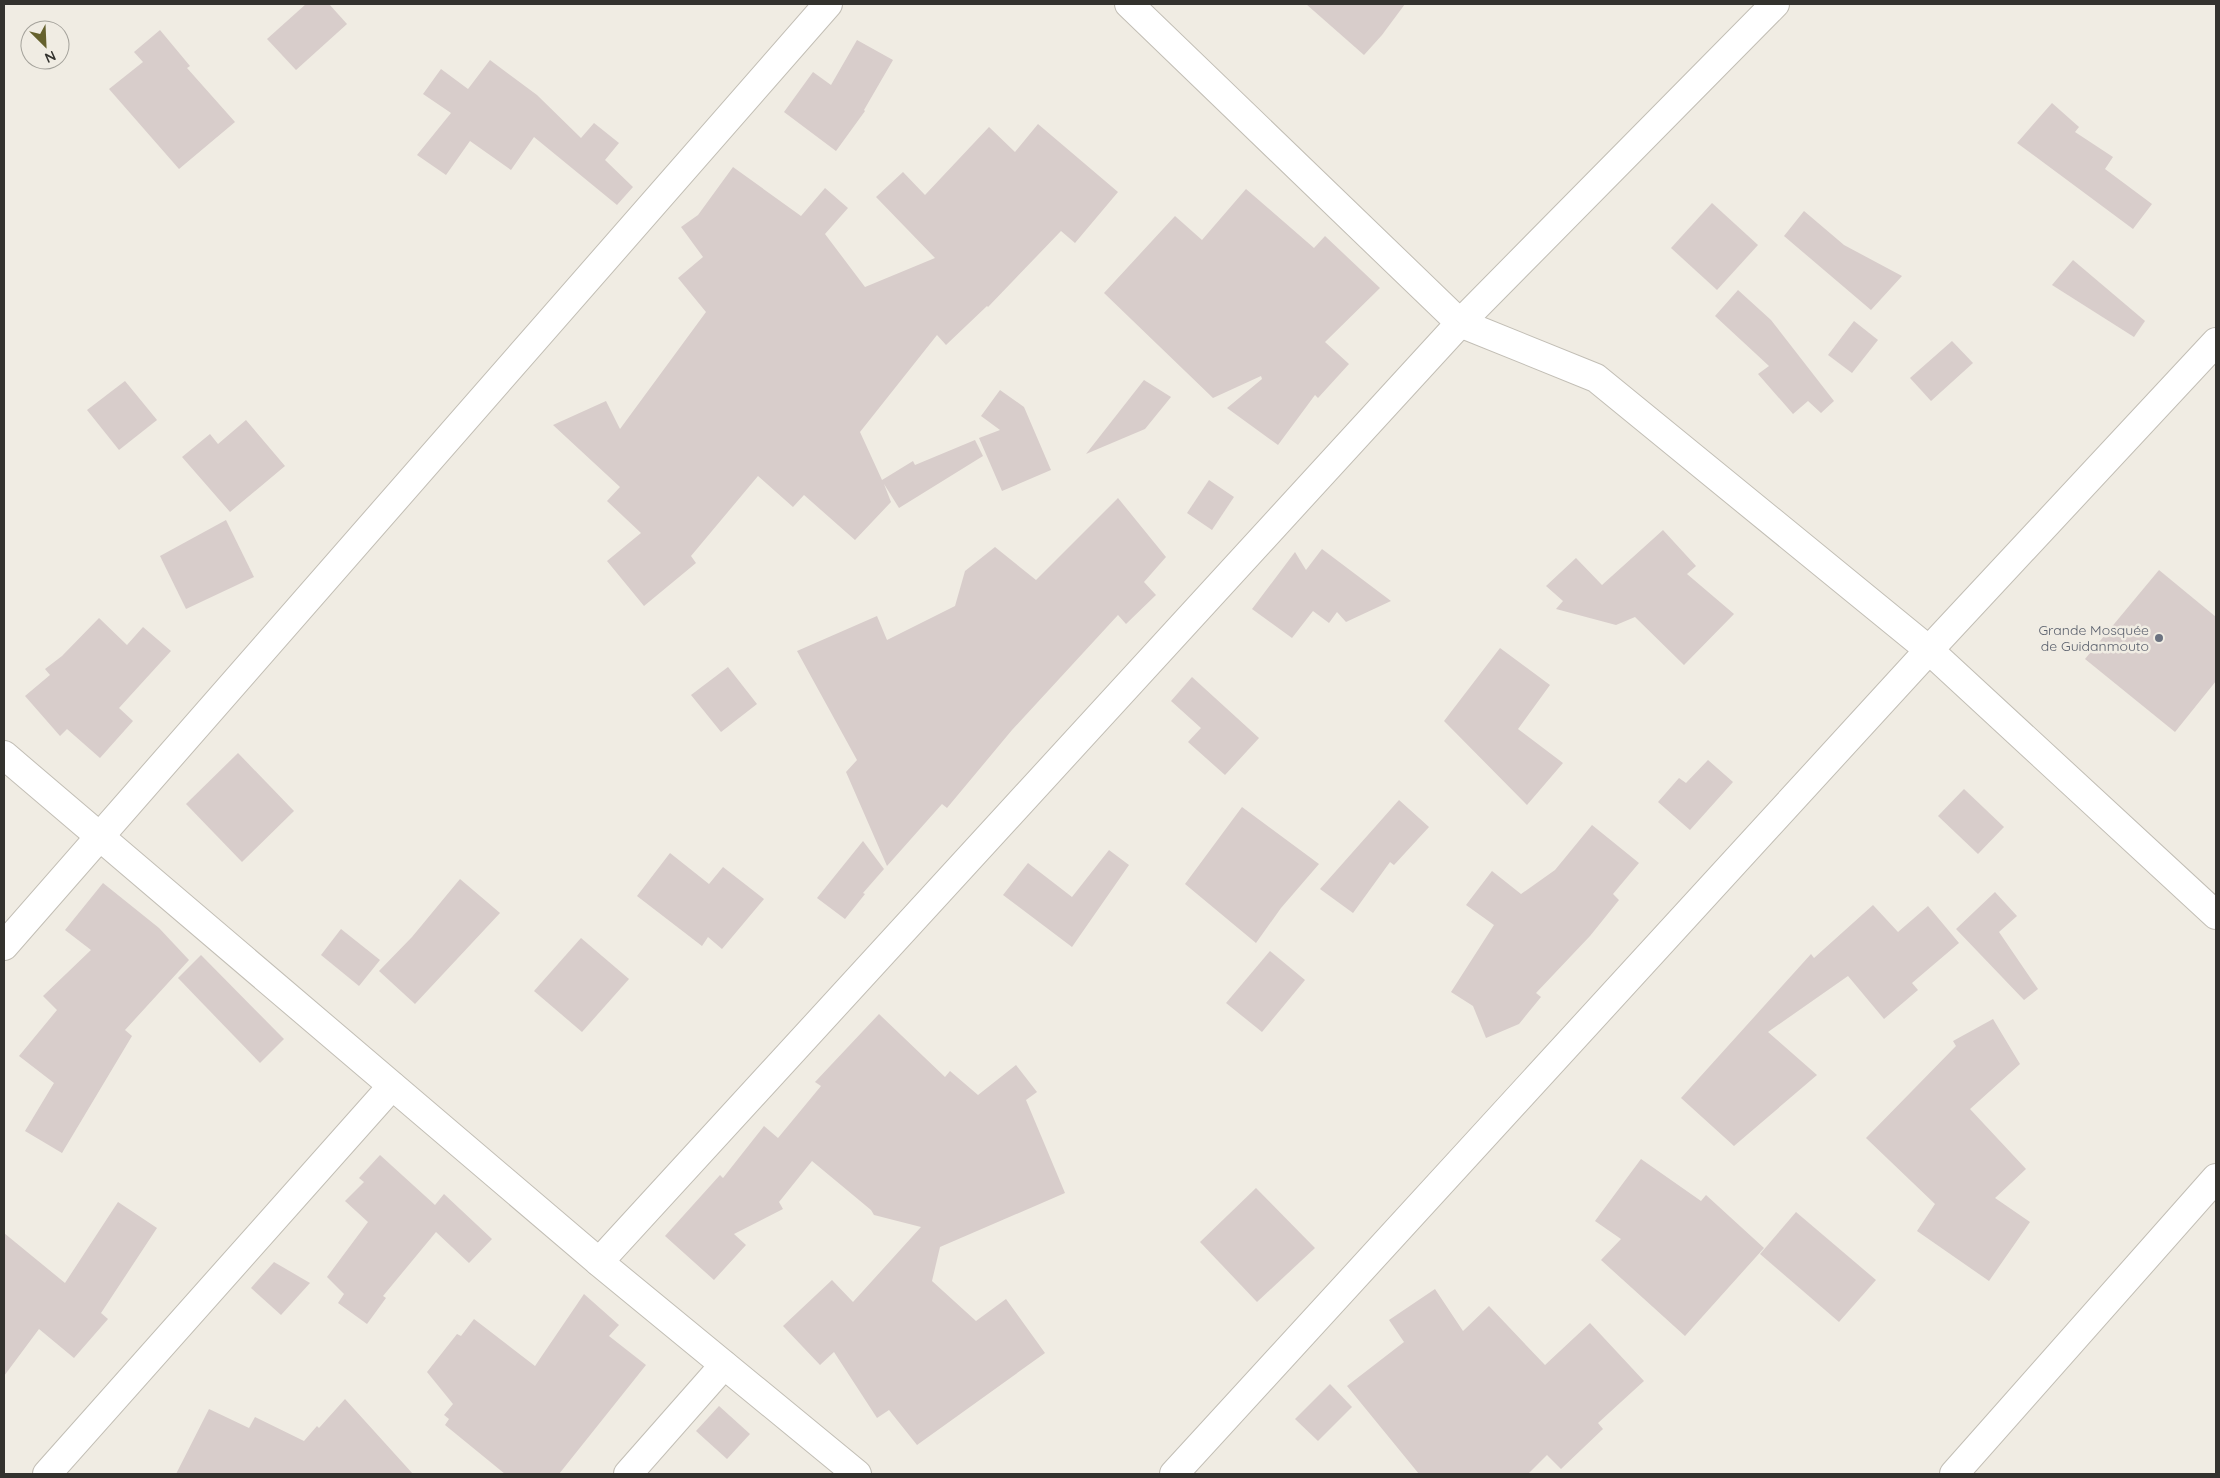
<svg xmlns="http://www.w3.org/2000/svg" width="2220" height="1478" viewBox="0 0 2220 1478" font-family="Quicksand,sans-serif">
  <rect width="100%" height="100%" fill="#f0ece3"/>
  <g fill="#d8cdcb">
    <polygon points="306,4 329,4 347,24 296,70 267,39"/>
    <polygon points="1306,4 1405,4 1382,35 1364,55"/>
    <polygon points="160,30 190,66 187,68 235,122 179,169 109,89 143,62 134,52"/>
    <polygon points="857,40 893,60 864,110 865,111 836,151 784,112 813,72 831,85"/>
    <polygon points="490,60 537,95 581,138 594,123 619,143 605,160 633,187 617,205 534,137 511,170 470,141 446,175 417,155 451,113 423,94 441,69 468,89"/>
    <polygon points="2052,103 2079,127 2075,132 2113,157 2105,169 2152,204 2133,229 2017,143"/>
    <polygon points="1038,124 1118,192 1075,243 1061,231 988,307 987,306 946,345 937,335 860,432 882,480 913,461 915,465 975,440 983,456 899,508 884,484 891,502 855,540 804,495 793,507 758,476 691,556 696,563 644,606 607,561 641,533 607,501 620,487 553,425 606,401 620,429 706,312 678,278 703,257 681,227 698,215 733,167 801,216 825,188 848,208 825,234 865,287 935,258 876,197 903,172 925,195 989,127 1015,152"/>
    <polygon points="1246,189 1314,248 1325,236 1380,288 1325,342 1349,364 1318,398 1315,395 1278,445 1227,408 1262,379 1261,376 1213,398 1104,293 1175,216 1202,240"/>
    <polygon points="1712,203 1758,245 1717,290 1671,248"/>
    <polygon points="1804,211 1844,245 1902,276 1871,310 1784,236"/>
    <polygon points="2073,260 2145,321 2134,337 2052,285"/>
    <polygon points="1738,290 1771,320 1834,401 1821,413 1808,401 1793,414 1758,374 1769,366 1715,316"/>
    <polygon points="1854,321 1878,340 1852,373 1828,355"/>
    <polygon points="1952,341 1973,363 1931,401 1910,378"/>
    <polygon points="1144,380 1171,397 1145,429 1086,454"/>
    <polygon points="125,381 157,420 119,450 87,410"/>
    <polygon points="1000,390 1024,407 1051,470 1002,491 979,438 1000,430 981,416"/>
    <polygon points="246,420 285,466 230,512 182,457 210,434 218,444"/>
    <polygon points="1209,480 1234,497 1212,530 1187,513"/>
    <polygon points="1118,498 1166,557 1144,582 1156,595 1126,624 1118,615 1012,730 947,808 942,804 887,866 846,772 857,760 797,651 877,616 887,640 955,606 965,571 995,547 1036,580"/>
    <polygon points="226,520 254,577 186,609 160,556"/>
    <polygon points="1663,530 1696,566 1687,574 1734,614 1684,665 1635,617 1616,625 1556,609 1563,601 1546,586 1576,558 1602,585"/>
    <polygon points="1322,549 1391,601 1346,622 1337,612 1329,623 1313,611 1292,638 1252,609 1295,552 1306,570"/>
    <polygon points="2159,570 2216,617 2216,681 2175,732 2085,659"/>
    <polygon points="99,618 127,645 143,627 171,651 119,708 133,721 100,758 67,729 60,736 25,696 50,675 45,669 62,656"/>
    <polygon points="1500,648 1550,685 1518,729 1563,763 1527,805 1444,721"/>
    <polygon points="728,667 757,704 721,732 691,695"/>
    <polygon points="1192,677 1259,738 1225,775 1188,742 1201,728 1171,701"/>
    <polygon points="238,753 294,811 242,862 186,804"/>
    <polygon points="1708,760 1733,782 1690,830 1658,802 1679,778 1686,783"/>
    <polygon points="1964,789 2004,827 1978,854 1938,816"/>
    <polygon points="1399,800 1429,827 1394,865 1390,862 1353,913 1320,889"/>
    <polygon points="1242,807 1319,864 1281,908 1256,943 1185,884"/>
    <polygon points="1592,825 1639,863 1613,894 1619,900 1590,936 1536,993 1541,997 1519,1024 1486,1038 1473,1006 1451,992 1494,925 1466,905 1492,871 1521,894 1555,870"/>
    <polygon points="863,841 884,869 863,893 865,894 845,919 817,898"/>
    <polygon points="1109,850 1129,865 1072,947 1003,895 1028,863 1072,897"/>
    <polygon points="670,853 709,884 723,867 764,899 722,949 708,937 702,946 637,896"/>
    <polygon points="460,879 500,913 415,1004 379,971 412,937"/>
    <polygon points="103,883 159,928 189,960 125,1030 132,1036 62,1153 25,1131 54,1083 19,1056 57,1010 43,996 91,950 65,930"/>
    <polygon points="1995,892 2017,916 1999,932 2038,989 2024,1000 1956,929"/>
    <polygon points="1873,905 1898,932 1928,906 1959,943 1912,983 1918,990 1884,1019 1848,976 1768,1032 1817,1075 1734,1146 1681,1098 1811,954 1814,958"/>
    <polygon points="341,929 380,960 359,986 321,955"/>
    <polygon points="581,938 629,979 582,1032 534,991"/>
    <polygon points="1270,951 1305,980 1262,1032 1226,1003"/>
    <polygon points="201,955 284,1039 260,1063 178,978"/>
    <polygon points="879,1014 945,1077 950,1071 978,1095 1016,1065 1037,1092 1026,1100 1065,1193 940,1247 932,1281 976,1321 1006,1299 1045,1353 917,1445 889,1410 877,1418 834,1352 820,1365 783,1326 832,1280 853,1302 921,1227 874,1215 871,1210 812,1161 779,1202 783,1209 734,1234 746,1245 714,1280 665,1236 720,1175 723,1178 764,1126 778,1138 821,1086 815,1082"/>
    <polygon points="1993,1019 2020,1064 1970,1109 2026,1169 1995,1198 2030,1222 1989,1281 1917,1231 1935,1204 1866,1138 1956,1046 1953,1041"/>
    <polygon points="380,1155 435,1205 444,1194 492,1239 469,1263 436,1232 383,1296 386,1298 367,1324 338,1303 344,1294 327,1277 368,1222 345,1201 364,1182 359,1178"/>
    <polygon points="1641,1159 1701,1201 1706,1195 1764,1248 1685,1336 1601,1260 1621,1239 1595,1221"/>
    <polygon points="1256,1188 1315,1248 1257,1302 1200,1242"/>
    <polygon points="118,1202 157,1228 101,1313 108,1319 74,1358 39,1329 4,1376 4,1233 65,1283"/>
    <polygon points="1796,1212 1876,1280 1839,1322 1760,1254"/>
    <polygon points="274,1262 310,1283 281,1315 251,1288"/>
    <polygon points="1435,1289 1463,1331 1489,1306 1545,1365 1590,1323 1644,1381 1598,1423 1603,1429 1561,1469 1547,1455 1528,1474 1419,1474 1347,1386 1404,1342 1389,1320"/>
    <polygon points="584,1294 619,1325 609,1336 646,1365 559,1474 505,1474 445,1425 449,1419 444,1415 453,1404 427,1372 457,1334 461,1336 474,1319 535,1366"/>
    <polygon points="1330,1384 1352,1407 1318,1441 1295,1419"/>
    <polygon points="345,1399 413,1474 176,1474 209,1409 249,1428 255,1417 304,1441 317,1426 319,1428"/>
    <polygon points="719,1406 750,1434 727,1459 696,1431"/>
  </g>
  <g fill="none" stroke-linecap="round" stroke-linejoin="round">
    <defs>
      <g id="minor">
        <polyline points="1129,4 1460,323 1596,378 1929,650 2216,915"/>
        <polyline points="4,755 599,1262 857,1474"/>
        <polyline points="4,946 828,4"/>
        <polyline points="599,1262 1460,323 1775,4"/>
        <polyline points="47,1474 392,1086"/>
        <polyline points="628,1474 724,1365"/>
        <polyline points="1174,1474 1929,650 2216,342"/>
        <polyline points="1954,1474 2216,1178"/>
      </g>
    </defs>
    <use href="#minor" stroke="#c2beb5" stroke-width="30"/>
    <use href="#minor" stroke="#fff" stroke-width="28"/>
  </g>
  <circle fill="#6b7280" stroke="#f0ece3" stroke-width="2" cx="2159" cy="638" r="5"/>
  <g text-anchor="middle" stroke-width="5" stroke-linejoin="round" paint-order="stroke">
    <g font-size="14" fill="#5b616d" stroke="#f0ece3" text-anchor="end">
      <text x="2149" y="635">Grande Mosquée<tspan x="2149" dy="16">de Guidanmouto</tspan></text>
    </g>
  </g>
  <rect width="2220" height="1478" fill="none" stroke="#33322e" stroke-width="10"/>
  <g transform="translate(45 45) rotate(156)"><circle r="24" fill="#f0ece3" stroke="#a4a29b"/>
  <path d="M0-4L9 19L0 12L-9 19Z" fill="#65612d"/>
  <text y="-8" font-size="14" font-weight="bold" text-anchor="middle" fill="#33322e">N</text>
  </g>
</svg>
